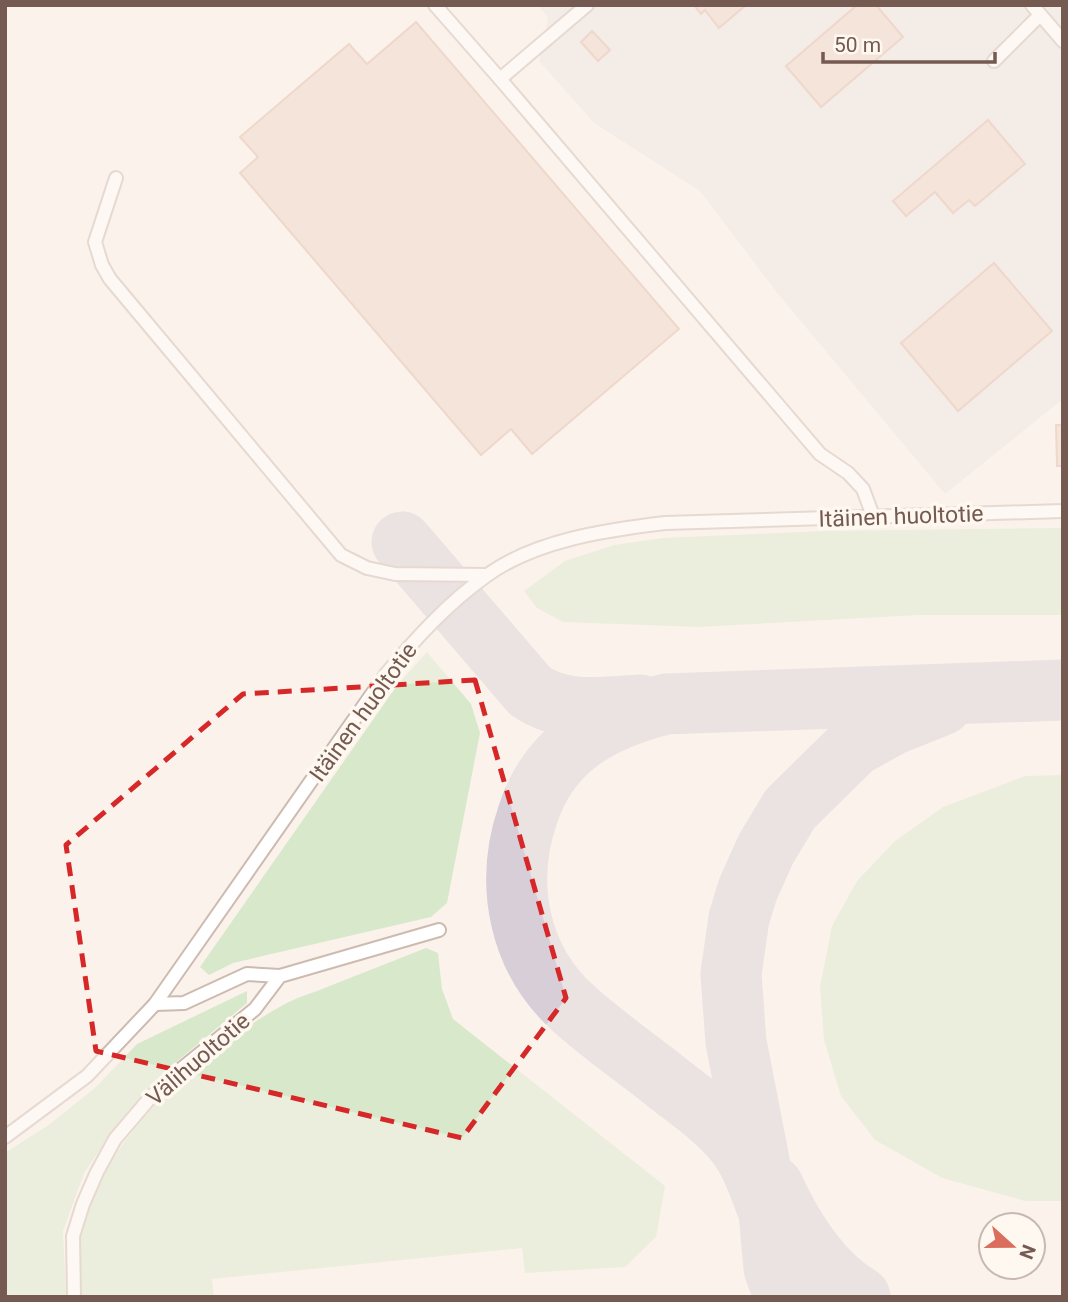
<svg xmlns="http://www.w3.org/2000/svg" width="1068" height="1302" viewBox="0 0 1068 1302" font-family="Roboto,sans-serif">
  <rect width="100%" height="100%" fill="#fbf3eb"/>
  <polygon fill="#ebe4e0" points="538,5 1063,5 1063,399 945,494 778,294 700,191 594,123 539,61 548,18"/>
  <g fill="#d8e8ca">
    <polygon points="1063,528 1063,615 918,615 698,627 563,622 537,608 524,591 565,561 614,545 663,538 823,531"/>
    <polygon points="427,652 471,704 480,733 447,903 431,917 233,963 209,975 200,967 398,684"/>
    <polygon points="1063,775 1063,1201 1025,1201 942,1178 875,1140 841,1096 824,1040 820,987 832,926 857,881 895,841 943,807 1025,776"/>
    <path d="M426,948L438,953L442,989L453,1019L665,1186L656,1237L625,1267L525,1273L522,1248L212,1279L214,1297H81C79,1276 77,1249 82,1228C104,1137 204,1049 283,1005C297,997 313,993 327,987C360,974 393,961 426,948Z"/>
    <polygon points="247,991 247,1003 175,1063 117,1125 84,1173 63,1231 66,1297 5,1297 5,1153 50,1124 96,1087 137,1044"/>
  </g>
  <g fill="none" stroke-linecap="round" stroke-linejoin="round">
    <g stroke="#d8ced8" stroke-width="61">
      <path d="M402,542L530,691C564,714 600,707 640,705"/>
      <path d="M773,1186C792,1227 820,1273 860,1297"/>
      <path d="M769,1212C760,1190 752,1163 737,1144C720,1122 696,1105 674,1088C641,1061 605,1037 574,1009C518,959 504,883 528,814C550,747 602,720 666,704L1063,690"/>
      <polyline points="784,1297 774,1268 769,1212 736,1042 731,974 739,918 748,889 766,849 790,809 854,746 892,725 942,705"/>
    </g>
  </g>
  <g fill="#eed2c5" stroke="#dfb7a6" stroke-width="2">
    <polygon points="694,5 746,5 719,28 705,10 701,14"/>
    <polygon points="857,5 876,5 903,37 821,107 786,66"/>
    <polygon points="416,22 679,329 532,454 511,429 481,455 240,173 258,157 240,137 349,44 367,64"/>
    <polygon points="592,31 610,50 598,61 581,42"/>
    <polygon points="988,120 1025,164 975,206 969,200 953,213 935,192 906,216 893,201"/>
    <polygon points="994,263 1052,331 958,411 901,343"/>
    <polygon points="1056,425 1063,425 1063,466 1057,466"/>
  </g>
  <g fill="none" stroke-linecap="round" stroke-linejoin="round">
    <defs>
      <g id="lane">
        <polyline points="435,5 500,79 820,454 848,473 863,489 873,516"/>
        <polyline points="1032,5 1063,41"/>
        <polyline points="994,61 1040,15"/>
        <polyline points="500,79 587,5"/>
        <polyline points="116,178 95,242 102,265 110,279 341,555 367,568 395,574 486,575"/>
        <polyline points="155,1004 184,1003 247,974 280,976"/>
        <path d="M5,1137L87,1076L155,1004L386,674C416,638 448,603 486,576C535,540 607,530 665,523L1063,511"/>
        <polyline points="74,1297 73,1236 83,1204 97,1172 115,1139 150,1098 180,1070 255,1009 280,976 439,930"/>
      </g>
    </defs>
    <use href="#lane" stroke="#cdbbb1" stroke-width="16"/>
    <use href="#lane" stroke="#fff" stroke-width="12"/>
  </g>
  <path d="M0 0H1068V1302H0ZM475,680L566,998L462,1138L96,1051L66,845L243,694Z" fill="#fbf3eb" fill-opacity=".55" fill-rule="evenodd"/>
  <path fill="none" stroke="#d62828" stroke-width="5" stroke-dasharray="14 9" stroke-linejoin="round" d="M475,680L566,998L462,1138L96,1051L66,845L243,694Z"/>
  <g text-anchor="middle" stroke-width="7" stroke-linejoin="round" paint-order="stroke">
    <g font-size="23" fill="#745a50" stroke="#fef8f1">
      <text transform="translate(901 516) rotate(-2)" y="8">Itäinen huoltotie</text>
      <text transform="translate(363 712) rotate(-54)" y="8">Itäinen huoltotie</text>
      <text transform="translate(198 1059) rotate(-41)" y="8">Välihuoltotie</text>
    </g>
  </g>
  <rect width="1068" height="1302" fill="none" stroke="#745a50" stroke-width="14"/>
  <g transform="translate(1012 1246) rotate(111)"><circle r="33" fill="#fef8f1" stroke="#c7b9b1" stroke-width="2"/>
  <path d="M0-5L12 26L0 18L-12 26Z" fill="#da6d5b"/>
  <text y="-10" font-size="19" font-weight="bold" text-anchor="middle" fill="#745a50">N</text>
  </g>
  <path d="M823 52v10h172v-10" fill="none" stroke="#745a50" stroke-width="3.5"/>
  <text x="834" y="52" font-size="21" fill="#745a50" stroke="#fef8f1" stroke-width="5" paint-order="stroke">50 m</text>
</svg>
